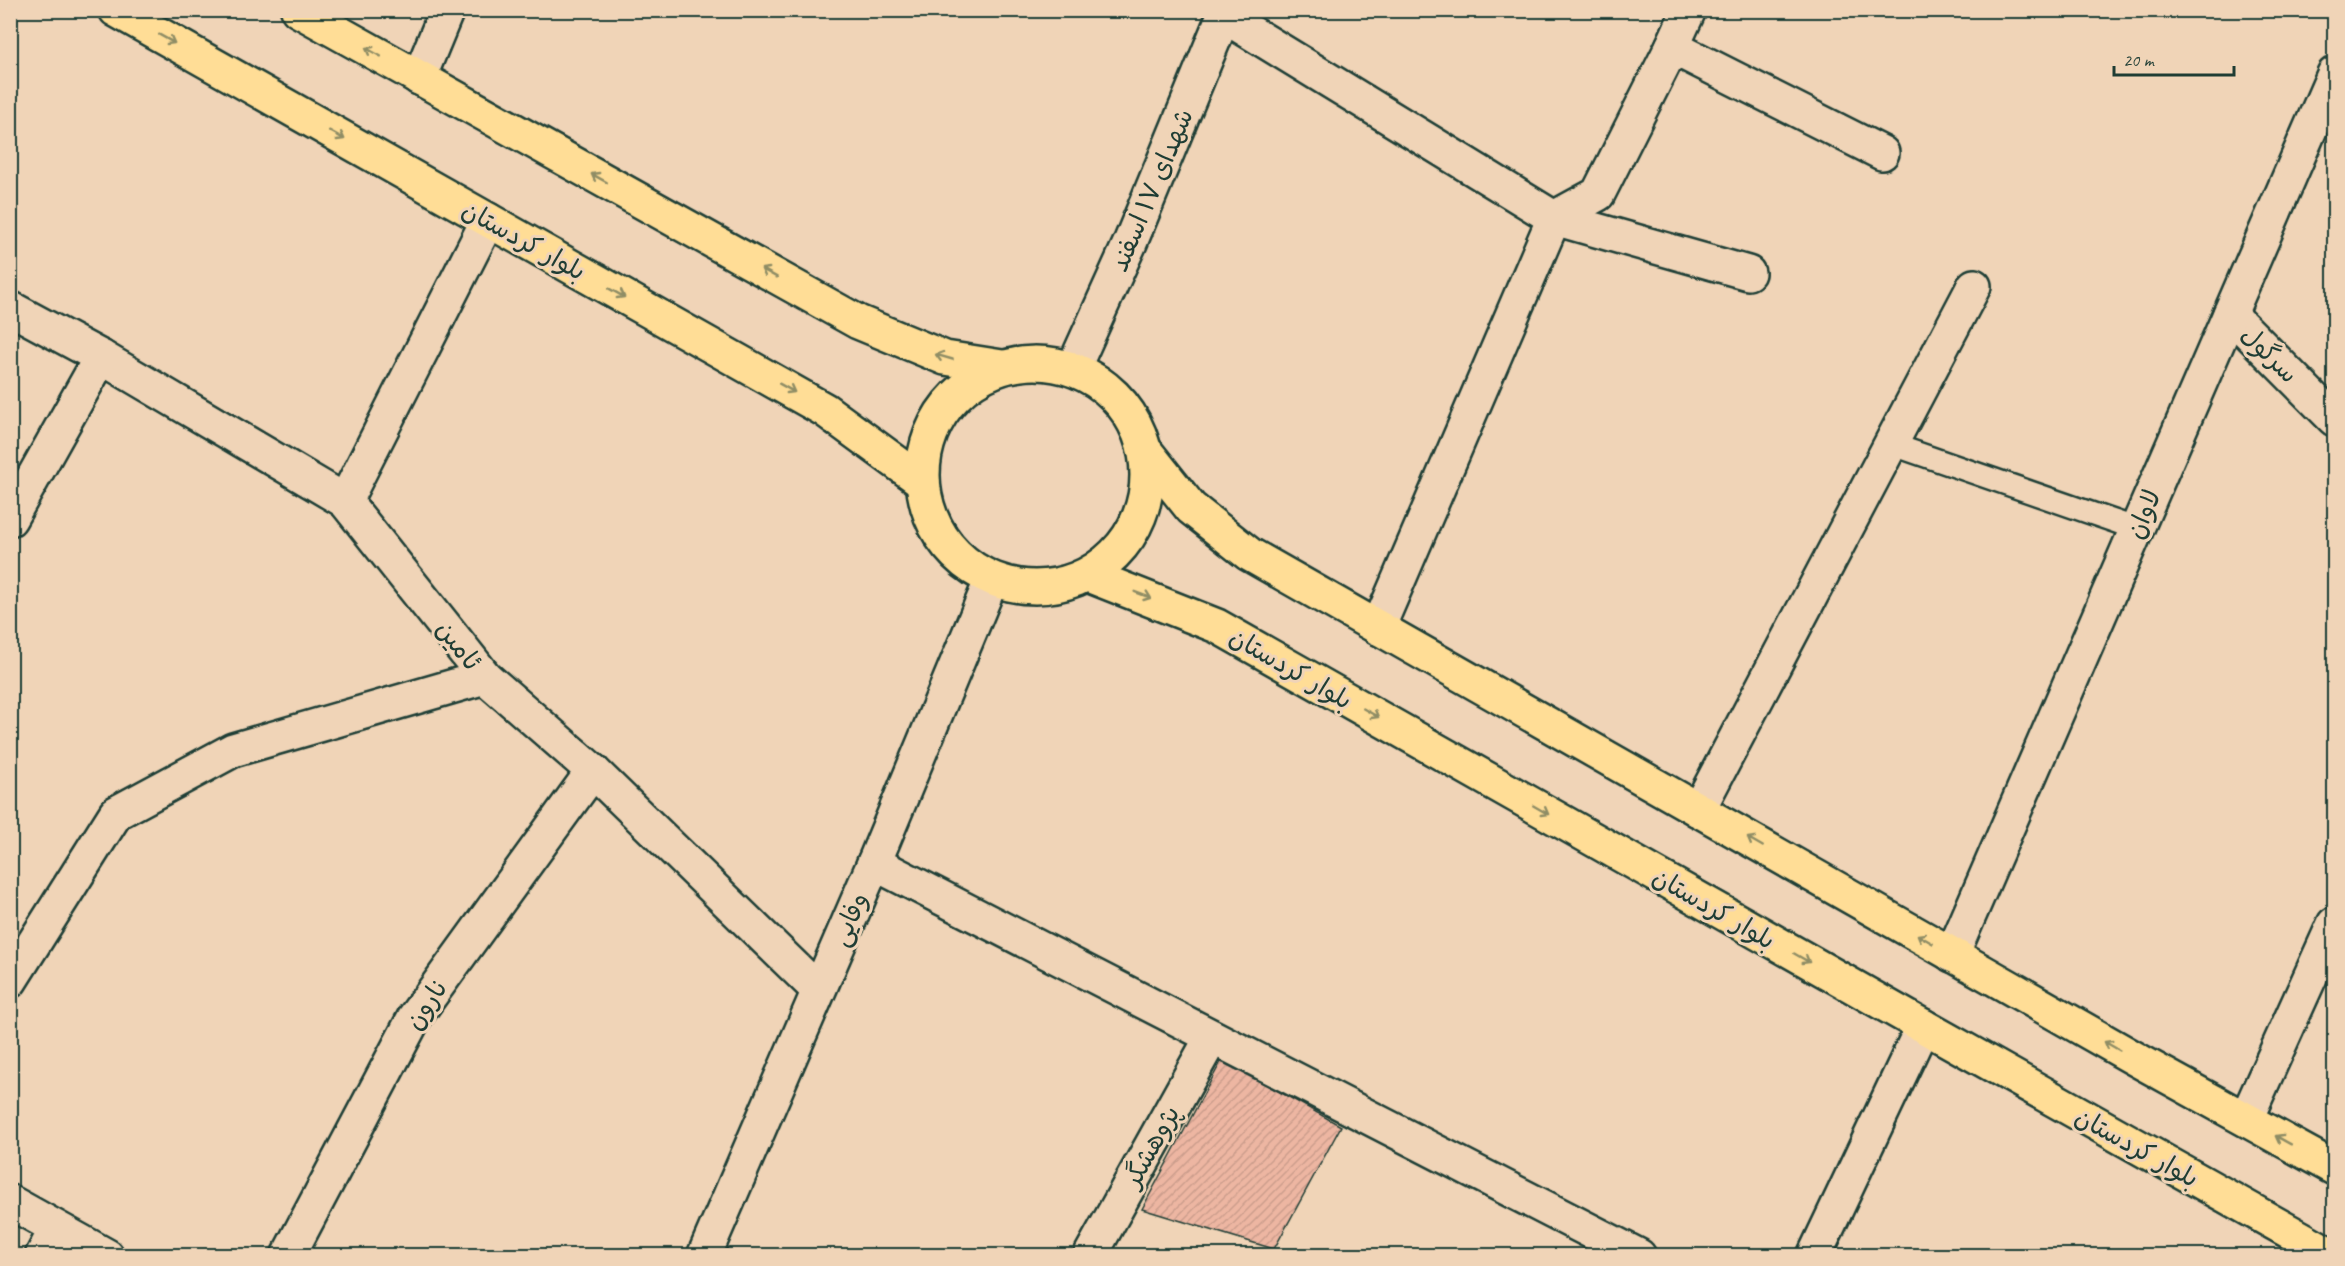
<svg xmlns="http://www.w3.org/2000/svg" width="2345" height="1266" viewBox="0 0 2345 1266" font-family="Caveat,'Playpen Sans Arabic',sans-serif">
  <defs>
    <pattern id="building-hatch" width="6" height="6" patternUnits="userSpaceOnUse" patternTransform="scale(1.5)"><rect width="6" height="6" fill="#edb6a2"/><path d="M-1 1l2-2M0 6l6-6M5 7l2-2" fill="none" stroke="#cb9d8c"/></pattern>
  </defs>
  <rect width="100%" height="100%" fill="#f0d4b7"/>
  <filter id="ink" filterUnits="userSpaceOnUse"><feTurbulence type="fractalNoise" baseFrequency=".0167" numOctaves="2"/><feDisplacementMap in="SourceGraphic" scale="12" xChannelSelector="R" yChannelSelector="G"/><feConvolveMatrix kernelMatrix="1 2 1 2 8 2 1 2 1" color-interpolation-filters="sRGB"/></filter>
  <g filter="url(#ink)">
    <polygon fill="url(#building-hatch)" stroke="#1f3d34" stroke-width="1.5" points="1222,1060 1341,1126 1274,1249 1142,1209"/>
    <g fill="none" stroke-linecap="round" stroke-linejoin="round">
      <defs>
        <polyline id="lane" points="1891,444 2137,529"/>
        <g id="street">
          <polyline points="1224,16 1554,218 1748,273"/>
          <polyline points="1672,47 1882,153"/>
          <polyline points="419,78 447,10"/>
          <polyline points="488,220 345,501 485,677 593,771 818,990"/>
          <polyline points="10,308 101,357 345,501"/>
          <polyline points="2230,314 2334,419"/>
          <polyline points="10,519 101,357"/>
          <polyline points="1378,628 1554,218 1598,194 1672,47 1689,10"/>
          <polyline points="1698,810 1974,286"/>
          <polyline points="874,863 1639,1256"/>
          <polyline points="10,981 116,813 233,750 485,677"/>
          <polyline points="2246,1119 2334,924"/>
          <polyline points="10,1202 107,1256"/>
          <polyline points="42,1256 56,1229"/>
          <polyline points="288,1256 414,1018 593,771"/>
          <polyline points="704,1256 874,863 991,581"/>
          <polyline points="1090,1256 1212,1037"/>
          <polyline points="1814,1256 1923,1026"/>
        </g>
        <g id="secondary">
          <polyline points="1073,369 1130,243 1226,10"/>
          <polyline points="1952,955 2334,74"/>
        </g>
        <g id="primary">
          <polyline points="116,10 825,410 923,482"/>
          <polyline points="298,10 858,322 945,358 1002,367"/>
          <circle cx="1035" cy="475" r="112"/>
          <polyline points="1144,449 1191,508 1249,554 2134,1058 2334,1168"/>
          <polyline points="1088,575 1217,626 1923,1026 2333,1256"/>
        </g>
      </defs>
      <use href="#lane" stroke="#1f3d34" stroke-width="26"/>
      <use href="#street" stroke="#1f3d34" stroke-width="38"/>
      <use href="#secondary" stroke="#1f3d34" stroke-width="38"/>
      <use href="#primary" stroke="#1f3d34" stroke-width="38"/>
      <use href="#lane" stroke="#f0d4b7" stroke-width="21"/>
      <use href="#street" stroke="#f0d4b7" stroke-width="33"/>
      <use href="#secondary" stroke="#f0d4b7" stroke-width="33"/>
      <use href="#primary" stroke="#ffdd96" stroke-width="33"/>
    </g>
    <defs><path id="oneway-shaft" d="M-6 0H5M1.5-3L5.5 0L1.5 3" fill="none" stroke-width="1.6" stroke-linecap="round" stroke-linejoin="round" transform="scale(1.5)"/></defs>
    <g stroke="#8f8d65">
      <use href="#oneway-shaft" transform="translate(167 39) rotate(29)"/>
      <use href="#oneway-shaft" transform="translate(373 52) rotate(-151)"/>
      <use href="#oneway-shaft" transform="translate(337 135) rotate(29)"/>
      <use href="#oneway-shaft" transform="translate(599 178) rotate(-151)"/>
      <use href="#oneway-shaft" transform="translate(769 273) rotate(-151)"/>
      <use href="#oneway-shaft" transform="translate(617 293) rotate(29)"/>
      <use href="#oneway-shaft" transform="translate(944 357) rotate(-164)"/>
      <use href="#oneway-shaft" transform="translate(787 388) rotate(29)"/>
      <use href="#oneway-shaft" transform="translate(1143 595) rotate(21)"/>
      <use href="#oneway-shaft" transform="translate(1371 713) rotate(30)"/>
      <use href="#oneway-shaft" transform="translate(1541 810) rotate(30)"/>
      <use href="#oneway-shaft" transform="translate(1755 842) rotate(-150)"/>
      <use href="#oneway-shaft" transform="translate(1925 939) rotate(-150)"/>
      <use href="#oneway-shaft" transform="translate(1802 958) rotate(30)"/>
      <use href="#oneway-shaft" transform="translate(2112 1046) rotate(-150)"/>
      <use href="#oneway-shaft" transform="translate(2283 1140) rotate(-151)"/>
    </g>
  </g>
  <g text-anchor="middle" stroke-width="6" stroke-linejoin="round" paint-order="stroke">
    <g font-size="26" fill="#1f3d34" stroke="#f0d4b7">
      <text transform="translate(1151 190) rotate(-67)" y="9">شهدای ۱۷ اسفند</text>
      <text transform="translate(524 240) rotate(29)" y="9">بلوار کردستان</text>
      <text transform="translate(2270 354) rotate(45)" y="9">سرگول</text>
      <text transform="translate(2143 514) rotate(-67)" y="9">لاوان</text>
      <text transform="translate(459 645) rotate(52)" y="9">ئامین</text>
      <text transform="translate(1291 668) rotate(30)" y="9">بلوار کردستان</text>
      <text transform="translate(1714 908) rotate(30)" y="9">بلوار کردستان</text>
      <text transform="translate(849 919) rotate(-66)" y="9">وفایی</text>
      <text transform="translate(426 1004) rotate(-56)" y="9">نارون</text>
      <text transform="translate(1151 1146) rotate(-61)" y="9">پژوهشگر</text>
      <text transform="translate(2137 1147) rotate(29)" y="9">بلوار کردستان</text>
    </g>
  </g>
  <rect width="2345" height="1266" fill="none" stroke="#f0d4b7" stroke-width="36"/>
  <rect x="18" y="18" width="2309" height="1230" fill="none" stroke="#1f3d34" stroke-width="2" filter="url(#ink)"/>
  <path d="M2114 66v9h120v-9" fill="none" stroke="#1f3d34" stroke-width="3"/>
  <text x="2123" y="66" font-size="18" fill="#1f3d34" stroke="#f0d4b7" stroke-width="4.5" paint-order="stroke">20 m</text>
</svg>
